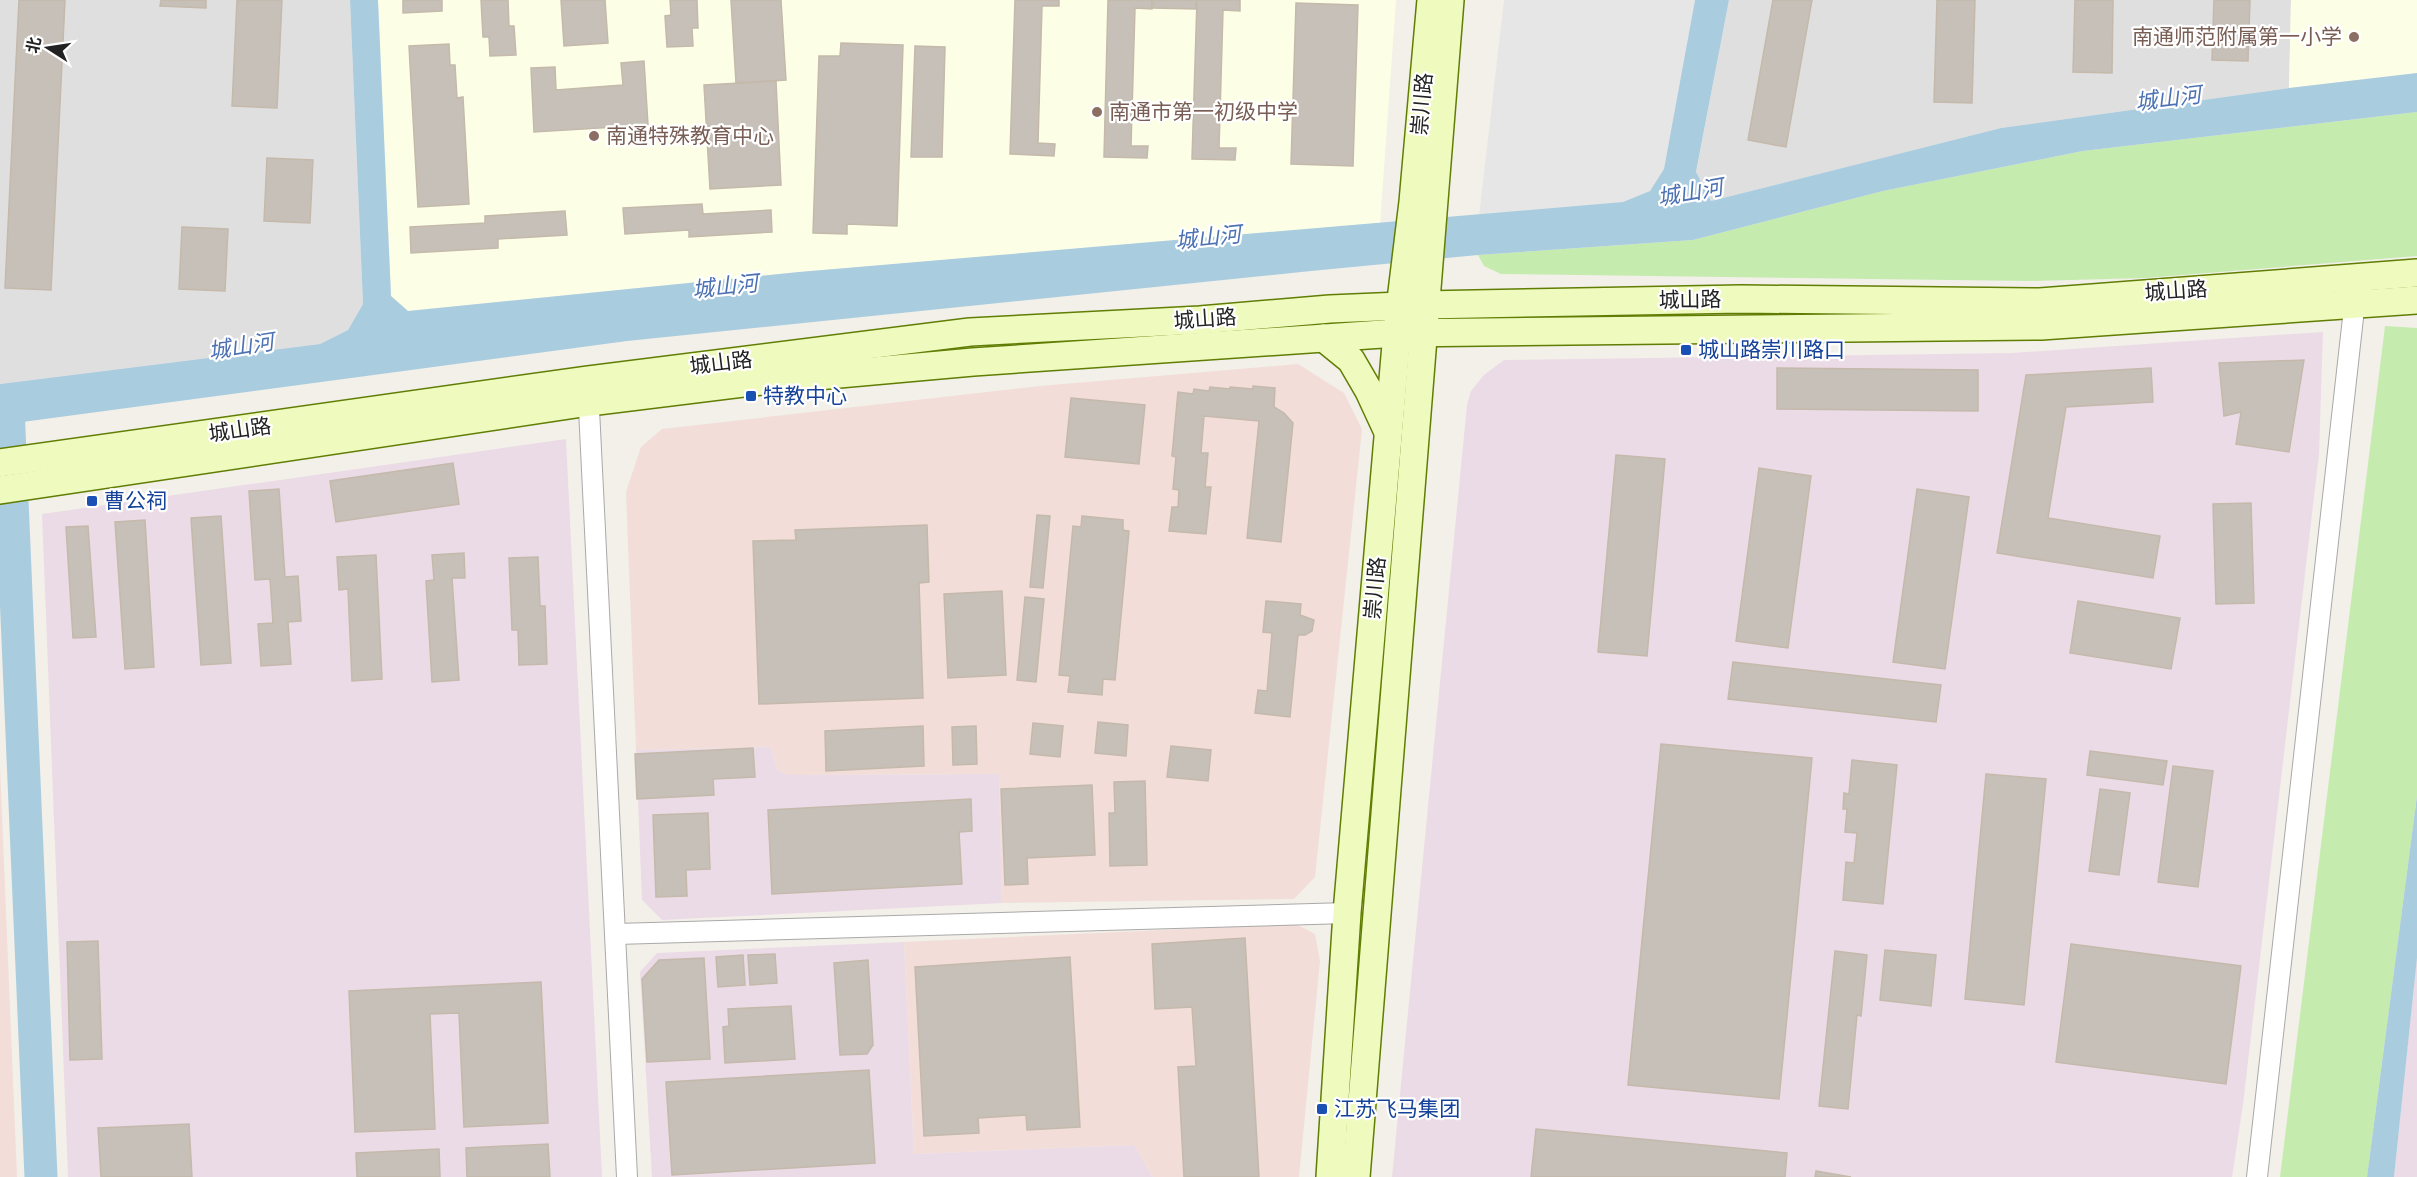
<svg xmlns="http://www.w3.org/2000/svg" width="2417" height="1177" viewBox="0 0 2417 1177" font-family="Rubik,'Noto Sans SC',sans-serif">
  <rect width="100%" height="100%" fill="#f2f0e9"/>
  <g fill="#e0dfdf">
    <polygon points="0,0 350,0 363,304 348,330 320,344 0,384"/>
    <polygon points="1729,0 2291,0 2289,88 2001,128 1711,201 1696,173"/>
  </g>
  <g fill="#f2ddd9">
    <polygon points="1298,364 1344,393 1362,429 1315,877 1294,899 1002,903 999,774 788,775 777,770 771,747 636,750 626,492 641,447 662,429 1040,386"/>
    <polygon points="0,767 17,1177 0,1177"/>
    <polygon points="1296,924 1315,934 1320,961 1299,1177 1153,1177 1134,1145 914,1154 904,942"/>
  </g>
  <g fill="#ebdbe6">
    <polygon points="2323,332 2319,454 2243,1104 2232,1177 1392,1177 1467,405 1471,391 1484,375 1504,360 2012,353"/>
    <polygon points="566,439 602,1177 68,1177 42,514"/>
    <polygon points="771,747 777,770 788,775 999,774 1002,903 662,920 642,900 636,750"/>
    <polygon points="904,942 914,1154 1134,1145 1153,1177 652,1177 640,972 657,953"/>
    <polygon points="2417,958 2417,1177 2394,1177 2416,966"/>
  </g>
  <g fill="#fcffe5">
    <polygon points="378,0 1396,0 1380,225 799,272 408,311 391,296"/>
    <polygon points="2291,0 2417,0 2417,73 2289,88"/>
  </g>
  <g fill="#c5ebaf">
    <polygon points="2417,112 2417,256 2145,278 2029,281 1501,274 1484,266 1478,255 1693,240 1883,191 2083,151"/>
    <polygon points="2385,326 2417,328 2417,796 2367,1177 2280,1177"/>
  </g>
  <polygon fill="#e6e6e6" points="1504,0 1695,0 1664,169 1650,191 1623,202 1479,216"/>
  <g fill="#aaccdf">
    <polygon points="350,0 378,0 391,296 408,311 799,272 1623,202 1650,191 1664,169 1695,0 1729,0 1696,172 1711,201 2001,128 2289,88 2417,73 2417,112 2083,151 1883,191 1693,240 1478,255 1311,271 627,341 0,425 0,384 320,344 348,330 363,304"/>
    <polygon points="2417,796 2417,958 2394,1177 2367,1177"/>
  </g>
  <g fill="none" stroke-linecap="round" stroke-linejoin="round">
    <polyline stroke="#aaccdf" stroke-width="33" points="8,407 41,1177"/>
  </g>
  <g fill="#c7c0b8" stroke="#c4b9ab" stroke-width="1.5">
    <polygon points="19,0 65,0 51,290 5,288"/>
    <polygon points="161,0 206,0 206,8 160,6"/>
    <polygon points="237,0 282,0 277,108 232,106"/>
    <polygon points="403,0 442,0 442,11 403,13"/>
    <polygon points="481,0 508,0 509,26 514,26 516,55 490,56 489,37 483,37"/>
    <polygon points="561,0 605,0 608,43 564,46"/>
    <polygon points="670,0 697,0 698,28 692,28 693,46 667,47 665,16 671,15"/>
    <polygon points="731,0 781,0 786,80 736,83"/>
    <polygon points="1015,0 1059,0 1059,6 1042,6 1038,143 1055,144 1054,156 1010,154"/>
    <polygon points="1108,0 1152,0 1152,9 1135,8 1131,146 1148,146 1147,158 1104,157"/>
    <polygon points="1153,0 1196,0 1196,9 1153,8"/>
    <polygon points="1197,0 1240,0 1240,11 1223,10 1219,148 1236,148 1235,160 1192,159"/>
    <polygon points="1773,0 1812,0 1786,147 1748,140"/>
    <polygon points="1937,0 1975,0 1972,103 1934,102"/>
    <polygon points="2075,0 2113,0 2112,73 2073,72"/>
    <polygon points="2214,0 2250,0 2248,61 2212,60"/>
    <polygon points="1296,3 1358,5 1353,166 1291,164"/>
    <polygon points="841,43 903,45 897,226 847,224 847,234 813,233 819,56 840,56"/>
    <polygon points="449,44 450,65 455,65 457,98 463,97 469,204 418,207 409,46"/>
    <polygon points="915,46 945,47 942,157 911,157"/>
    <polygon points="644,61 648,125 534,132 531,68 555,67 556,90 623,85 621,63"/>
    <polygon points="776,81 781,185 710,189 704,85"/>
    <polygon points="267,158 313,160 310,223 264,221"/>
    <polygon points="702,204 703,214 771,210 772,232 689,237 689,230 625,234 623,208"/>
    <polygon points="565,211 567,235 498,239 498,248 411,253 410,227 485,223 485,216"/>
    <polygon points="182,227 228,229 225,291 179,289"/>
    <polygon points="2304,360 2289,452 2236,444 2241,412 2224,416 2219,363"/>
    <polygon points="1777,368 1978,370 1978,411 1777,409"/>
    <polygon points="2151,368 2153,402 2066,407 2048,518 2160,536 2153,578 1997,553 2026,375"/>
    <polygon points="1253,386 1275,388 1274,407 1284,413 1293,423 1281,542 1247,538 1259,421 1204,416 1201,453 1208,453 1205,487 1211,487 1206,534 1169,531 1172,507 1178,507 1179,490 1173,489 1176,457 1172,456 1178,392 1193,394 1194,389 1209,391 1210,387 1230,389 1230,387 1253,389"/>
    <polygon points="1071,398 1145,405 1139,464 1065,457"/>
    <polygon points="1616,455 1665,459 1647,656 1598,652"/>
    <polygon points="453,463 459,504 336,522 330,481"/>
    <polygon points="1759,468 1811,476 1788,648 1736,641"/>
    <polygon points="279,489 285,577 298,576 301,621 288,622 291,664 261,666 258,624 273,623 270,579 255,580 249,491"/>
    <polygon points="1917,489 1969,497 1945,669 1893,662"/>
    <polygon points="2251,503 2254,603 2216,604 2213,504"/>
    <polygon points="1037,515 1050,516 1043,588 1030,587"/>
    <polygon points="221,516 231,663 201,665 191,518"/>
    <polygon points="1082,516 1123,520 1123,530 1129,531 1115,680 1103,679 1102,695 1068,692 1070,676 1059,675 1073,526 1081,527"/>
    <polygon points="145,520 154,667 125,669 115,522"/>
    <polygon points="927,525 929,582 919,583 923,698 759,704 753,541 796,540 795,530"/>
    <polygon points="88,526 96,637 73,638 66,527"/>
    <polygon points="464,553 465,578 452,578 459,680 432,682 426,581 434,580 432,555"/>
    <polygon points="376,555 382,679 352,681 348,589 339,590 337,557"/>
    <polygon points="538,557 540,606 545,606 547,664 519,665 518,630 512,630 509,558"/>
    <polygon points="1002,591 1006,675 948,678 944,594"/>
    <polygon points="1025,597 1044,599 1036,682 1017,680"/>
    <polygon points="1266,601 1301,604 1300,615 1314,620 1312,631 1305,635 1298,635 1290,717 1255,713 1258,690 1267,691 1272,633 1263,632"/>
    <polygon points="2078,601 2180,618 2171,669 2070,653"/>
    <polygon points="1733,662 1941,685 1936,722 1728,699"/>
    <polygon points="1098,722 1128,725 1126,756 1095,753"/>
    <polygon points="1033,723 1063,726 1060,757 1030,754"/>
    <polygon points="923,726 924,766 826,771 825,731"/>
    <polygon points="976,726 977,764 953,765 952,727"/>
    <polygon points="1661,744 1812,758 1779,1099 1628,1085"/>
    <polygon points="1171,746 1211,750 1208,781 1167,777"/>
    <polygon points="753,748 755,777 713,779 714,795 637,799 635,754"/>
    <polygon points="2090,751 2167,761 2163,785 2087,775"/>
    <polygon points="1852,760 1897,765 1883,904 1843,900 1846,862 1854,863 1857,833 1845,832 1847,809 1843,809 1844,793 1849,794"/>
    <polygon points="2173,766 2213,771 2198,887 2158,882"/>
    <polygon points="1986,774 2046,779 2024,1005 1965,999"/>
    <polygon points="1145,781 1147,865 1110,866 1109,813 1115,813 1114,782"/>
    <polygon points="1092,785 1095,855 1027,858 1028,884 1005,885 1001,789"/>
    <polygon points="2100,789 2130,793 2119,875 2089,871"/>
    <polygon points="971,799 972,831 959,832 962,884 772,894 768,810"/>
    <polygon points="708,813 710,869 686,870 687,896 656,897 653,815"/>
    <polygon points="1245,938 1259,1177 1184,1177 1178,1067 1196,1066 1192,1007 1155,1009 1152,944"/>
    <polygon points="98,941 102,1059 70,1060 67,942"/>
    <polygon points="2071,944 2241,966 2226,1084 2056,1062"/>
    <polygon points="1885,950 1936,955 1931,1006 1880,1000"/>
    <polygon points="1835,951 1867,955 1861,1016 1857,1015 1848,1109 1819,1106"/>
    <polygon points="775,954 777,983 750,985 748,955"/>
    <polygon points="743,955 745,985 718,987 716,957"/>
    <polygon points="1070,957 1080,1127 1027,1130 1026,1115 978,1118 979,1133 924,1136 915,967"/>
    <polygon points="704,958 710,1059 647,1062 642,979 659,960"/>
    <polygon points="868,960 873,1045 867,1054 840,1055 834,963"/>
    <polygon points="541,982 548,1123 464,1127 459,1013 430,1014 435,1129 355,1132 349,991"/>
    <polygon points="791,1006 795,1059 725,1063 723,1027 729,1026 728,1009"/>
    <polygon points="869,1070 875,1163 672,1175 666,1082"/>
    <polygon points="189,1124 192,1177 101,1177 98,1128"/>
    <polygon points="1536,1129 1787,1153 1785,1177 1531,1177"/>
    <polygon points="548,1144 550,1177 467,1177 466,1148"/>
    <polygon points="439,1149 440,1177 357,1177 356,1153"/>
    <polygon points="1816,1171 1851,1177 1815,1177"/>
  </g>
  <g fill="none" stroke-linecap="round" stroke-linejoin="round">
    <defs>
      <g id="minor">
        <polyline points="588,389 627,1177"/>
        <polyline points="616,934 1347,913"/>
        <polyline points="2257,1177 2356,291"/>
      </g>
      <g id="secondary">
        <polyline points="1324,338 1351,360 1369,391 1388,432"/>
        <polyline points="0,463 587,380 970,332 1200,320 1330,309 1424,305 1741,299 2040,302 2417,273"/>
        <polyline points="0,490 589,402 751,382 973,362 1397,333 2041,326 2417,300"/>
        <polyline points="1330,1177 1347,913 1397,333 1413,202 1431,0"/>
        <polyline points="1356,1177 1450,0"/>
      </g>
    </defs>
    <use href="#minor" stroke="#a9a9a9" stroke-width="22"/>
    <use href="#secondary" stroke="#607d04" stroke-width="30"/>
    <use href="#minor" stroke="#fff" stroke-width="20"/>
    <use href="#secondary" stroke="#effabe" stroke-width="27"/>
  </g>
  <g fill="#8d6e63" stroke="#fff" stroke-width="2">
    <circle cx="2354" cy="37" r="6"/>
    <circle cx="1097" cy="112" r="6"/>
    <circle cx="594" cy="136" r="6"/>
  </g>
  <g fill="#1a4fb4" stroke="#fff" stroke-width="2">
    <rect x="1680" y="344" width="12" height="12" rx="3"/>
    <rect x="745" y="390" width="12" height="12" rx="3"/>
    <rect x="86" y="495" width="12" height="12" rx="3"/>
    <rect x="1316" y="1103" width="12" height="12" rx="3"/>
  </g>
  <g text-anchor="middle" stroke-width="4.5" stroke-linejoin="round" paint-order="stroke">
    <g font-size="21" fill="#785e54" stroke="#fff" text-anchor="start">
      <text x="2342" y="44" text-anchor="end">南通师范附属第一小学</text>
      <text x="1109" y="119">南通市第一初级中学</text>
      <text x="606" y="143">南通特殊教育中心</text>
    </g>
    <g font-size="21" fill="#222" stroke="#fff">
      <text transform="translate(1422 104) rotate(-85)" y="7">崇川路</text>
      <text transform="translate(2176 291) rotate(-4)" y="7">城山路</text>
      <text transform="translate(1690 300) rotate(-1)" y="7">城山路</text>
      <text transform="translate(1205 319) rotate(-4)" y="7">城山路</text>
      <text transform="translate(721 363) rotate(-7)" y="7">城山路</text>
      <text transform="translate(240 430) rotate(-8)" y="7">城山路</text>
      <text transform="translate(1375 588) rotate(-85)" y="7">崇川路</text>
    </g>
    <g font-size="21" fill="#164399" stroke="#fff" text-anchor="start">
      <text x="1698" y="357">城山路崇川路口</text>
      <text x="763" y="403">特教中心</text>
      <text x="104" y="508">曹公祠</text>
      <text x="1334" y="1116">江苏飞马集团</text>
    </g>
    <g font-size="22" font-style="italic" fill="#4c72b3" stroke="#fff">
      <text transform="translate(2168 98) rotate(-7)" y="8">城山河</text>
      <text transform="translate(1690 192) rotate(-10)" y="8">城山河</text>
      <text transform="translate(1208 237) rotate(-6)" y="8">城山河</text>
      <text transform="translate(725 286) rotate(-6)" y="8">城山河</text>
      <text transform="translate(241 346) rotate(-9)" y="8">城山河</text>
    </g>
  </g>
  <g transform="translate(48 48) rotate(282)" stroke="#ffffff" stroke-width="4.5" paint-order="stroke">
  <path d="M0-4.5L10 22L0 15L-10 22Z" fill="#222222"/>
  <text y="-9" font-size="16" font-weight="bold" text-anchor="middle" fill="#222222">北</text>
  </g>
</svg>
